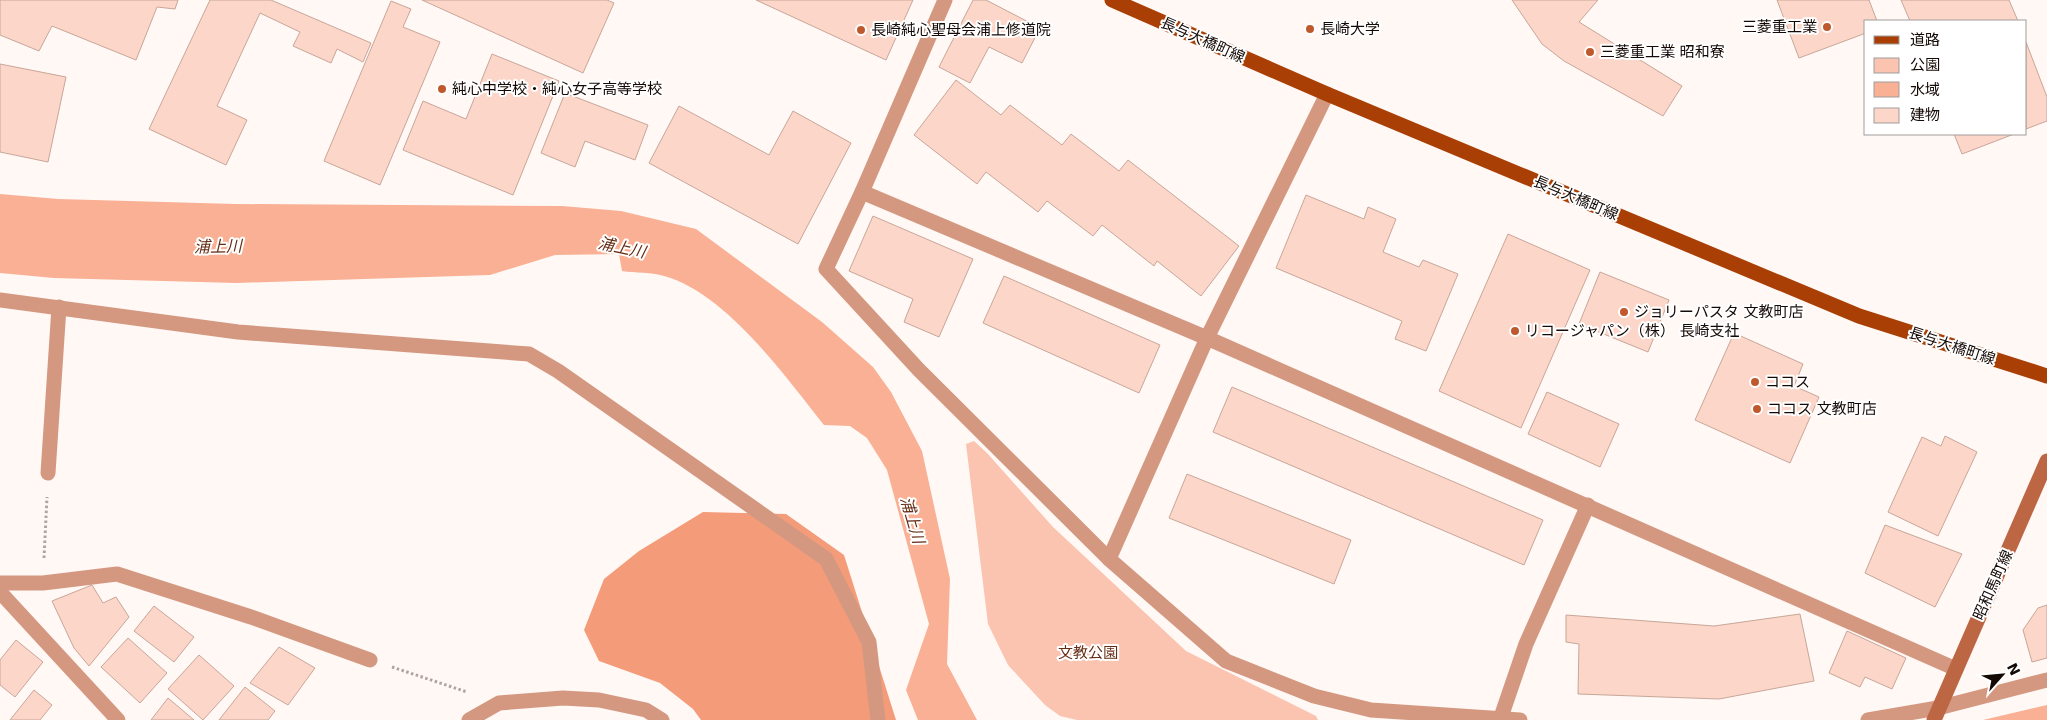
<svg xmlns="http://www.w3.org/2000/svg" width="2047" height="720" viewBox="0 0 2047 720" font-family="'DejaVu Sans','Noto Sans JP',sans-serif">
  <rect width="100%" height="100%" fill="#fff8f5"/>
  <polygon fill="#fac4b0" points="974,441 987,453 1053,527 1186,651 1316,716 1318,720 1077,720 1060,716 1045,705 1008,665 988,624 966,444"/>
  <polygon fill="#f49b79" points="703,512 786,514 844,555 896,720 701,720 693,709 660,683 599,661 584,630 604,579 639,551"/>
  <g fill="#f9b094">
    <path d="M0,194L58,199L235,204L562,206L621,211L696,229L822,322L873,367L891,392L922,451L950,579L947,664L977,720H918L906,690L929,624L887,470L867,438L850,426L824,425C785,376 726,293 664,276C651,272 636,273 622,271L619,254L555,255L490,275L236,283L54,278L0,273Z"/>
    <polygon points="2047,705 2047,720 1983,720"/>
  </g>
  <g fill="#fcd6c8" stroke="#c8a699">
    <polygon points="0,0 178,0 175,9 157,7 136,60 52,26 39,51 0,35"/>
    <polygon points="210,0 271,0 371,43 363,62 337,49 331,63 293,46 300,32 260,13 217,106 247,120 226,165 149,129"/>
    <polygon points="422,0 607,0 614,3 583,73"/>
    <polygon points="756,0 913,0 886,60"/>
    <polygon points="973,0 986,0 1040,28 1022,63 989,47 970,83 939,67"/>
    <polygon points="1512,0 1598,0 1579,22 1682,86 1663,116 1564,61 1542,44"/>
    <polygon points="1777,0 1869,0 1877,21 1866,21 1866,33 1799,58"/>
    <polygon points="1901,0 2009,0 2018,21 1910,21"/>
    <polygon points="391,1 411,9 403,27 440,42 380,185 324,161"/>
    <polygon points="2026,42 2047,97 2047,121 2026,129"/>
    <polygon points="492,54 559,81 513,195 403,150 423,101 466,119"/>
    <polygon points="0,64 66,77 48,162 0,152"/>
    <polygon points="956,80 1001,115 1010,105 1062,145 1071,134 1119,171 1128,160 1239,246 1201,296 1157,261 1154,266 1102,225 1093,236 1047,201 1038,212 986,172 977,184 914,135"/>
    <polygon points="565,93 648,125 635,160 585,141 575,167 541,153"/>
    <polygon points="679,106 769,155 793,111 851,143 798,244 649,163"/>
    <polygon points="1954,134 2014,134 1962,154"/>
    <polygon points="1306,195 1364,219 1368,207 1396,219 1383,252 1419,267 1423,260 1458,274 1426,351 1395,339 1402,321 1276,268"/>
    <polygon points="873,216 973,259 939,337 904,322 913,299 849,271"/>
    <polygon points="1508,234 1590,270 1521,428 1439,391"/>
    <polygon points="1600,272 1669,300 1648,352 1579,324"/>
    <polygon points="1004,276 1160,345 1139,393 983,323"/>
    <polygon points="1734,333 1803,364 1794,386 1819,397 1790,463 1695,420"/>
    <polygon points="1232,387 1543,520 1524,565 1213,432"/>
    <polygon points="1547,392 1619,424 1600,467 1528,434"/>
    <polygon points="1945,436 1977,452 1938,536 1888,512 1922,437 1941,446"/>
    <polygon points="1187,474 1351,540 1334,584 1169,518"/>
    <polygon points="1885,525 1962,554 1935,607 1865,573"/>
    <polygon points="92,585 103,603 116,597 129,617 89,666 74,648 52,601"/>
    <polygon points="2047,605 2047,658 2032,662 2023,630 2038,608"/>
    <polygon points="154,606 194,637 174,662 134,631"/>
    <polygon points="1800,614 1814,681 1719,699 1578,694 1579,644 1566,642 1566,615 1714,626"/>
    <polygon points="1847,631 1906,658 1892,689 1865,677 1860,687 1829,673"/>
    <polygon points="128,638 167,673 140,703 101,667"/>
    <polygon points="16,640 43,662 15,697 0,685 0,660"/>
    <polygon points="279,647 315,668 288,705 250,683"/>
    <polygon points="199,655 234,686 203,720 168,689"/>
    <polygon points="245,687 275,711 268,720 219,720"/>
    <polygon points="34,690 52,705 40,720 10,720"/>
    <polygon points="168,698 194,720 151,720"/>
  </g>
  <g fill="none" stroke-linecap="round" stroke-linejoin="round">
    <g stroke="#aea5a2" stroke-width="3" stroke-dasharray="2.5 2.5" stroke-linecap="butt">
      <polyline points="44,558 47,497"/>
      <polyline points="392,667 467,692"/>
    </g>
    <g stroke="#d49881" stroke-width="15">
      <polyline points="945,0 862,192 826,269 919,370 1109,559 1226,661 1314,696 1371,710 1520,720"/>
      <polyline points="862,192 1207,338 1956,669"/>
      <polyline points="0,300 238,332 529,354 558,371 826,559 869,642 878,720"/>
      <polyline points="48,473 59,307"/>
      <polyline points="1109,559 1207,338 1327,94"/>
      <polyline points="0,583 43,583 117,574 251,617 370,660"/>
      <polyline points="0,592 118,720"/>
      <polyline points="469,720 499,703 563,698 599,700 646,710 662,720"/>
      <polyline points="1500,720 1526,644 1588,505"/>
      <polyline points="1868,720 1938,708 2047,680"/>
    </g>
    <polyline stroke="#bc6644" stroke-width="15" points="1934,720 2047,461"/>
    <polyline stroke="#a93f05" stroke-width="15" points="1112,0 1327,94 1859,316 2047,376"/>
  </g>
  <g fill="#bf592d" stroke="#fff" stroke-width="2">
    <circle cx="1827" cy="27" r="5"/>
    <circle cx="1310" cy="29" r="5"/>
    <circle cx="861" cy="30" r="5"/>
    <circle cx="1590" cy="52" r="5"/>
    <circle cx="442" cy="89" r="5"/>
    <circle cx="1624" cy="312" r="5"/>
    <circle cx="1515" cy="331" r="5"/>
    <circle cx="1755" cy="382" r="5"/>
    <circle cx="1757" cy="409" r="5"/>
  </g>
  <g text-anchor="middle" stroke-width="4" stroke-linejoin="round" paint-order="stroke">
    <g font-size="15" fill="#140905" stroke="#fff" text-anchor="start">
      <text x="1817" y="32" text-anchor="end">三菱重工業</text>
      <text x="1320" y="34">長崎大学</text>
      <text x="871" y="35">長崎純心聖母会浦上修道院</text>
      <text x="1600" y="57">三菱重工業 昭和寮</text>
      <text x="452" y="94">純心中学校・純心女子高等学校</text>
      <text x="1634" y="317">ジョリーパスタ 文教町店</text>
      <text x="1525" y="336">リコージャパン（株） 長崎支社</text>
      <text x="1765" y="387">ココス</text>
      <text x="1767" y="414">ココス 文教町店</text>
    </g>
    <g font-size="15" fill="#140905" stroke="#fff">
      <text transform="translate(1203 40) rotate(24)" y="5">長与大橋町線</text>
      <text transform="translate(1576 198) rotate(23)" y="5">長与大橋町線</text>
      <text transform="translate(1952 346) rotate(18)" y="5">長与大橋町線</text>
      <text transform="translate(1993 585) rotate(-66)" y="5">昭和馬町線</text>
    </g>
    <g font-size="15" fill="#672e17" stroke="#fff">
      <text x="1088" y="658">文教公園</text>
    </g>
    <g font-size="16" font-style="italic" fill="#632b13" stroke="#fff">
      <text transform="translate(218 246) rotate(-1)" y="6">浦上川</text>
      <text transform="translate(622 247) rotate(12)" y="6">浦上川</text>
      <text transform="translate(913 520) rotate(74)" y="6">浦上川</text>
    </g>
  </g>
  <rect x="1864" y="20" width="162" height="115" fill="#ffffff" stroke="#a19d9b"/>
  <rect x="1874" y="36" width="25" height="8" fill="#a93f05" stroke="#a19d9b"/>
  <text x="1910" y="45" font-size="15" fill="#140905">道路</text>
  <rect x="1874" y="58" width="25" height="15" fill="#fac4b0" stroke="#a19d9b"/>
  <text x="1910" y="70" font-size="15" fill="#140905">公園</text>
  <rect x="1874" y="82" width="25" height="15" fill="#f9b094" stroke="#a19d9b"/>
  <text x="1910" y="95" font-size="15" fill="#140905">水域</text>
  <rect x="1874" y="108" width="25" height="15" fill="#fcd6c8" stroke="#a19d9b"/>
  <text x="1910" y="120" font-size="15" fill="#140905">建物</text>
  <g transform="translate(2002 675) rotate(63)" stroke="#ffffff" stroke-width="4" paint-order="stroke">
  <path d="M0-4L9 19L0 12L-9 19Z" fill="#140905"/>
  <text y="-8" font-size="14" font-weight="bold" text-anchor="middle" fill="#140905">N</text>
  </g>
</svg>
